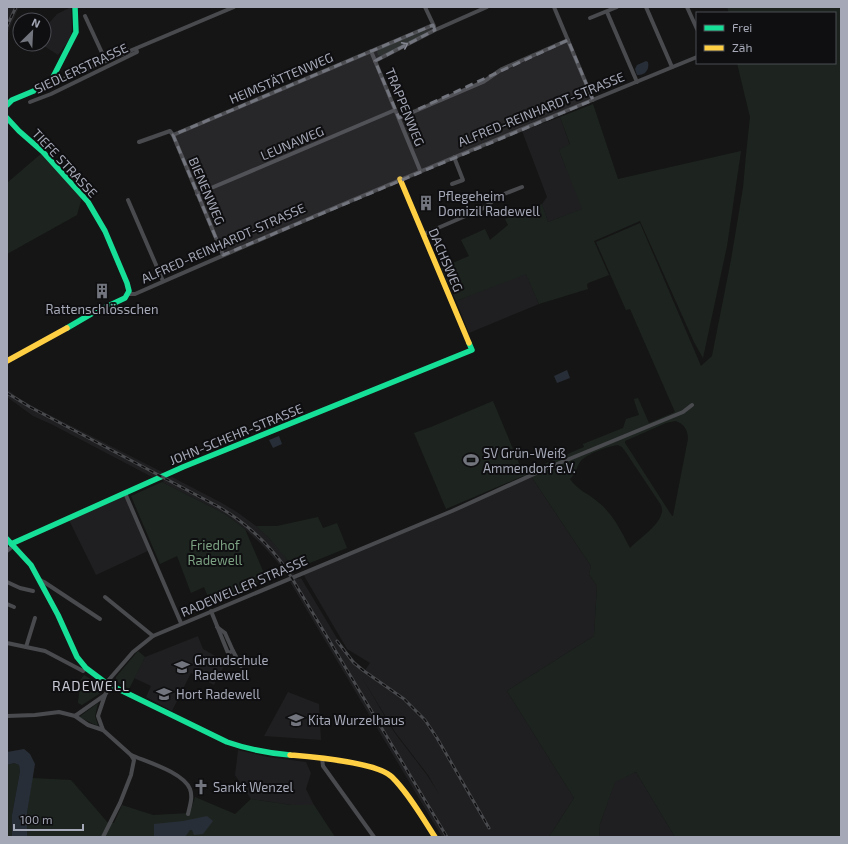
<svg xmlns="http://www.w3.org/2000/svg" width="848" height="844" viewBox="0 0 848 844" font-family="'Exo 2',sans-serif">
  <rect width="100%" height="100%" fill="#151515"/>
  <g fill="#1f1f21" fill-rule="evenodd">
    <polygon points="7,7 19,7 7,35"/>
    <polygon points="71,7 72,29 70,39 58,55 41,44 44,44 44,29 57,14"/>
    <polygon points="560,117 570,145 559,150 583,209 548,222 542,204 547,197 522,131"/>
    <polygon points="526,273 539,304 469,333 456,301"/>
    <path d="M7,389L17,397L36,408L164,473L162,474L169,478L172,477L220,502L237,512L256,526L269,538L283,554L295,571L293,572L297,579L301,578L344,650L352,658L365,670L370,663L347,649L303,574L531,476L591,566L589,574L597,586L594,636L507,691L574,798L549,837H442L290,582H292L287,574L285,575L278,563L263,546L245,529L225,514L162,482L164,481L156,476L152,477L51,424L33,416L7,397ZM361,676L395,732L428,775L439,794L427,775L394,732Z"/>
    <polygon points="125,493 150,550 96,575 68,518"/>
    <polygon points="198,636 203,649 226,662 214,685 191,673 172,711 146,697 151,686 134,678 145,657"/>
    <polygon points="288,692 319,704 321,740 264,736"/>
    <polygon points="238,750 268,757 306,762 311,773 306,789 314,805 291,805 251,799 235,775"/>
    <polygon points="636,772 675,837 599,837 600,824 615,781"/>
  </g>
  <g fill="#1d241f" fill-rule="evenodd">
    <path d="M727,7H841V837H675L636,772L615,782L600,824L599,837H549L574,798L507,691L594,636L597,586L589,574L591,566L531,476L525,479L523,476L446,509L414,433L431,427L493,401L523,473L584,447L583,444L623,428L626,419L639,415L635,403L634,399L638,398L649,423L675,412L630,309L626,310L596,242L640,223L701,366L712,356L731,260L743,188L746,155L750,117L737,63H835V13H729ZM675,421C684,423 688,430 688,439L673,516H672L625,443V441L666,423ZM618,445L622,447L625,451L661,505C662,509 663,511 661,515C658,526 638,540 630,548C621,531 613,514 598,502C589,494 577,490 570,479C576,474 576,468 580,462C586,454 608,446 618,445Z"/>
    <polygon points="430,29 430,30 383,56 378,55 377,52 380,49"/>
    <polygon points="593,104 618,179 741,151 727,246 703,358 694,342 640,221 594,241 609,275 588,283 587,285 588,289 539,304 526,274 456,301 441,268 469,256 461,240 485,229 490,240 508,225 505,219 542,204 548,222 582,209 559,150 570,144 560,117"/>
    <polygon points="42,153 82,197 77,215 7,254 7,183"/>
    <polygon points="162,482 225,514 245,529 266,578 211,604 204,587 191,593 177,556 160,564 131,496"/>
    <polygon points="318,517 323,528 337,523 347,548 295,569 269,538 256,526 277,526"/>
    <polygon points="138,651 145,657 129,689 116,681 116,677"/>
    <polygon points="84,675 104,687 99,694 82,705 78,703 80,685 79,682"/>
    <polygon points="98,703 95,716 98,726 79,717"/>
    <polygon points="14,763 19,765 20,771 12,815 12,837 7,837 7,765"/>
    <polygon points="32,778 71,780 108,823 114,823 122,805 153,815 190,813 195,797 235,814 251,799 291,805 314,805 335,837 27,837 27,813"/>
  </g>
  <g fill="#282e37">
    <path d="M646,61L648,62C650,70 644,76 637,75L635,69L637,65Z"/>
    <polygon points="567,370 570,378 557,383 554,376"/>
    <polygon points="279,436 282,444 273,448 269,440"/>
    <polygon points="24,749 30,754 35,764 27,813 27,837 12,837 12,815 20,771 19,765 14,763 7,765 7,752"/>
    <polygon points="207,816 213,821 203,834 194,835 192,830 190,830 185,837 154,837 154,824 183,821"/>
  </g>
  <g fill="none" stroke-linecap="round" stroke-linejoin="round">
    <g stroke="#494a4e" stroke-width="4">
      <polyline points="425,7 434,26"/>
      <polyline points="554,7 593,100"/>
      <polyline points="646,7 672,67"/>
      <polyline points="687,7 697,29"/>
      <polyline points="607,12 637,82"/>
      <polyline points="85,16 103,55 107,55 125,47 129,52"/>
      <polyline points="590,18 617,7"/>
      <polyline points="371,51 420,170"/>
      <polyline points="375,61 435,30 487,7"/>
      <polyline points="51,81 61,80 234,7"/>
      <polyline points="30,102 51,94 137,52 136,49"/>
      <polyline points="399,118 483,82 502,69 568,40"/>
      <polyline points="173,135 223,255"/>
      <polyline points="139,142 170,131 173,135 433,25"/>
      <polyline points="452,184 463,180 454,157"/>
      <polyline points="197,194 395,110"/>
      <polyline points="128,200 163,281"/>
      <polyline points="424,234 484,208 499,196 522,187"/>
      <path d="M129,294H135C321,212 509,134 697,57"/>
      <polyline points="125,493 181,623"/>
      <polyline points="7,551 13,546"/>
      <polyline points="40,580 44,582 100,619"/>
      <polyline points="7,582 20,588 33,591"/>
      <polyline points="105,597 153,636"/>
      <polyline points="7,604 14,607"/>
      <polyline points="211,611 228,653 233,651 241,666"/>
      <polyline points="217,627 225,633 233,651"/>
      <polyline points="7,643 45,651 83,671 86,668"/>
      <polyline points="26,647 35,618"/>
      <polyline points="106,683 133,652 153,636 452,511 545,469 683,412 692,405"/>
      <polyline points="7,716 35,715 59,712 75,716 105,695 111,685"/>
      <polyline points="75,716 88,725 103,730"/>
      <path d="M131,755C147,762 183,772 190,789C193,797 190,805 188,814"/>
      <polyline points="322,758 323,766 374,837"/>
      <polyline points="103,837 120,803 131,775 134,760 131,755 103,730 98,716 105,695"/>
    </g>
    <g stroke="#16e098" stroke-width="5.5">
      <polyline points="7,105 12,100 48,85 51,81 76,32 75,7"/>
      <polyline points="7,118 19,131 43,152 88,202 105,231 127,283 129,291 125,298 91,314 67,328"/>
      <path d="M7,539L31,565L58,615L77,657L86,668L106,683L227,742C247,749 268,753 290,755"/>
      <polyline points="11,544 183,467 472,350 469,343"/>
    </g>
    <g stroke="#ffcf43" stroke-width="5.5">
      <polyline points="400,179 469,343"/>
      <polyline points="7,361 67,328"/>
      <path d="M290,755C312,757 377,762 392,777C409,794 422,817 435,837"/>
    </g>
    <defs>
      <g id="rail">
        <polyline points="7,26 16,7"/>
        <path d="M7,393L30,407L219,507C246,523 269,544 287,570L447,837"/>
        <polyline points="337,641 354,663 364,671 404,699 425,720 437,738 489,828"/>
      </g>
    </defs>
    <use href="#rail" stroke="#494a4d" stroke-width="3"/>
    <use href="#rail" stroke="#0f0f11" stroke-width="1.5" stroke-dasharray="4.5" stroke-linecap="butt"/>
  </g>
  <defs><path id="oneway-chevron" d="M-2-3.5L2.5 0L-2 3.5" fill="none" stroke-width="1.6" stroke-linecap="round" stroke-linejoin="round"/></defs>
  <use stroke="#898c97" href="#oneway-chevron" transform="translate(405 45) rotate(-27)"/>
  <path fill="#73757e" fill-opacity="0.2" stroke="#73757e" stroke-width="3" stroke-dasharray="8 5" stroke-linejoin="round" d="M433,25L435,30L375,61L399,118L568,40L593,100L223,255L173,135Z"/>
  <defs>
    <symbol id="building-bare" viewBox="-9 -9 18 18"><path d="M-4-6H4V6H1V3H-1V6H-4ZM-2.5-4.3h1.7v1.8h-1.7ZM.8-4.3h1.7v1.8H.8ZM-2.5-1h1.7V.8h-1.7ZM.8-1h1.7V.8H.8Z" fill="#73757e" stroke="#0f0f11" stroke-width="2.5" paint-order="stroke"/></symbol>
    <symbol id="stadium-bare" viewBox="-9 -9 18 18"><path d="M0-5a6.5 5 0 1 0 0 10a6.5 5 0 1 0 0-10ZM-3.5-1.8h7v3.6h-7Z" fill="#73757e" stroke="#0f0f11" stroke-width="2.5" paint-order="stroke"/></symbol>
    <symbol id="school-bare" viewBox="-9 -9 18 18"><path d="M0-5L7-2L0 1L-7-2ZM-4 1L0 2.5L4 1V4Q0 6-4 4Z" fill="#73757e" stroke="#0f0f11" stroke-width="2.5" paint-order="stroke"/></symbol>
    <symbol id="church-bare" viewBox="-9 -9 18 18"><path d="M-1.2-6h2.4v3.5h3.3v2.4h-3.3V6h-2.4V-.1h-3.3v-2.4h3.3Z" fill="#73757e" stroke="#0f0f11" stroke-width="2.5" paint-order="stroke"/></symbol>
  </defs>
  <g fill-rule="evenodd">
    <use href="#building-bare" x="415" y="192" width="22" height="22"/>
    <use href="#building-bare" x="91" y="280" width="22" height="22"/>
    <use href="#stadium-bare" x="460" y="449" width="22" height="22"/>
    <use href="#school-bare" x="171" y="656" width="22" height="22"/>
    <use href="#school-bare" x="153" y="683" width="22" height="22"/>
    <use href="#school-bare" x="285" y="709" width="22" height="22"/>
    <use href="#church-bare" x="190" y="776" width="22" height="22"/>
  </g>
  <g text-anchor="middle" stroke-width="4" stroke-linejoin="round" paint-order="stroke">
    <g font-size="13" fill="#a5a8b6" stroke="#0f0f11">
      <text transform="translate(81 68) rotate(-25)" y="5">SIEDLERSTRASSE</text>
      <text transform="translate(281 78) rotate(-23)" y="5">HEIMSTÄTTENWEG</text>
      <text transform="translate(405 107) rotate(68)" y="5">TRAPPENWEG</text>
      <text transform="translate(541 109) rotate(-22)" y="5">ALFRED-REINHARDT-STRASSE</text>
      <text transform="translate(292 143) rotate(-23)" y="5">LEUNAWEG</text>
      <text transform="translate(65 163) rotate(47)" y="5">TIEFE STRASSE</text>
      <text transform="translate(207 191) rotate(67)" y="5">BIENENWEG</text>
      <text transform="translate(223 243) rotate(-24)" y="5">ALFRED-REINHARDT-STRASSE</text>
      <text transform="translate(446 260) rotate(67)" y="5">DACHSWEG</text>
      <text transform="translate(236 434) rotate(-22)" y="5">JOHN-SCHEHR-STRASSE</text>
      <text transform="translate(244 586) rotate(-23)" y="5">RADEWELLER STRASSE</text>
    </g>
    <g font-size="13" fill="#a5a8b6" stroke="#0f0f11" text-anchor="start">
      <text x="438" y="201">Pflegeheim<tspan x="438" dy="15">Domizil Radewell</tspan></text>
      <text x="102" y="314" text-anchor="middle">Rattenschlösschen</text>
      <text x="483" y="458">SV Grün-Weiß<tspan x="483" dy="15">Ammendorf e.V.</tspan></text>
      <text x="194" y="665">Grundschule<tspan x="194" dy="15">Radewell</tspan></text>
      <text x="176" y="699">Hort Radewell</text>
      <text x="308" y="725">Kita Wurzelhaus</text>
      <text x="213" y="792">Sankt Wenzel</text>
    </g>
    <g font-size="13" fill="#7ca283" stroke="#0f0f11">
      <text x="215" y="550">Friedhof<tspan x="215" dy="15">Radewell</tspan></text>
    </g>
    <g font-size="14" letter-spacing="1" fill="#c6c8d2" stroke="#0f0f11">
      <text x="91" y="691">RADEWELL</text>
    </g>
  </g>
  <rect width="848" height="844" fill="none" stroke="#a5a8b6" stroke-width="16"/>
  <rect x="696" y="12" width="140" height="52" fill="#0f0f11" stroke="#4b4c53"/>
  <rect x="704" y="25" width="20" height="6" fill="#16e098" stroke="#4b4c53"/>
  <text x="732" y="32" font-size="12" fill="#a5a8b6">Frei</text>
  <rect x="704" y="45" width="20" height="6" fill="#ffcf43" stroke="#4b4c53"/>
  <text x="732" y="52" font-size="12" fill="#a5a8b6">Zäh</text>
  <g transform="translate(32 32) rotate(24)"><circle r="19" fill="#0f0f11" stroke="#4b4c53"/>
  <path d="M0-3L7 15L0 10L-7 15Z" fill="#73757e"/>
  <text y="-6" font-size="11" font-weight="bold" text-anchor="middle" fill="#a5a8b6">N</text>
  </g>
  <path d="M14 824v6h69v-6" fill="none" stroke="#a5a8b6" stroke-width="2"/>
  <text x="20" y="824" font-size="12" fill="#a5a8b6" stroke="#0f0f11" stroke-width="3" paint-order="stroke">100 m</text>
</svg>
